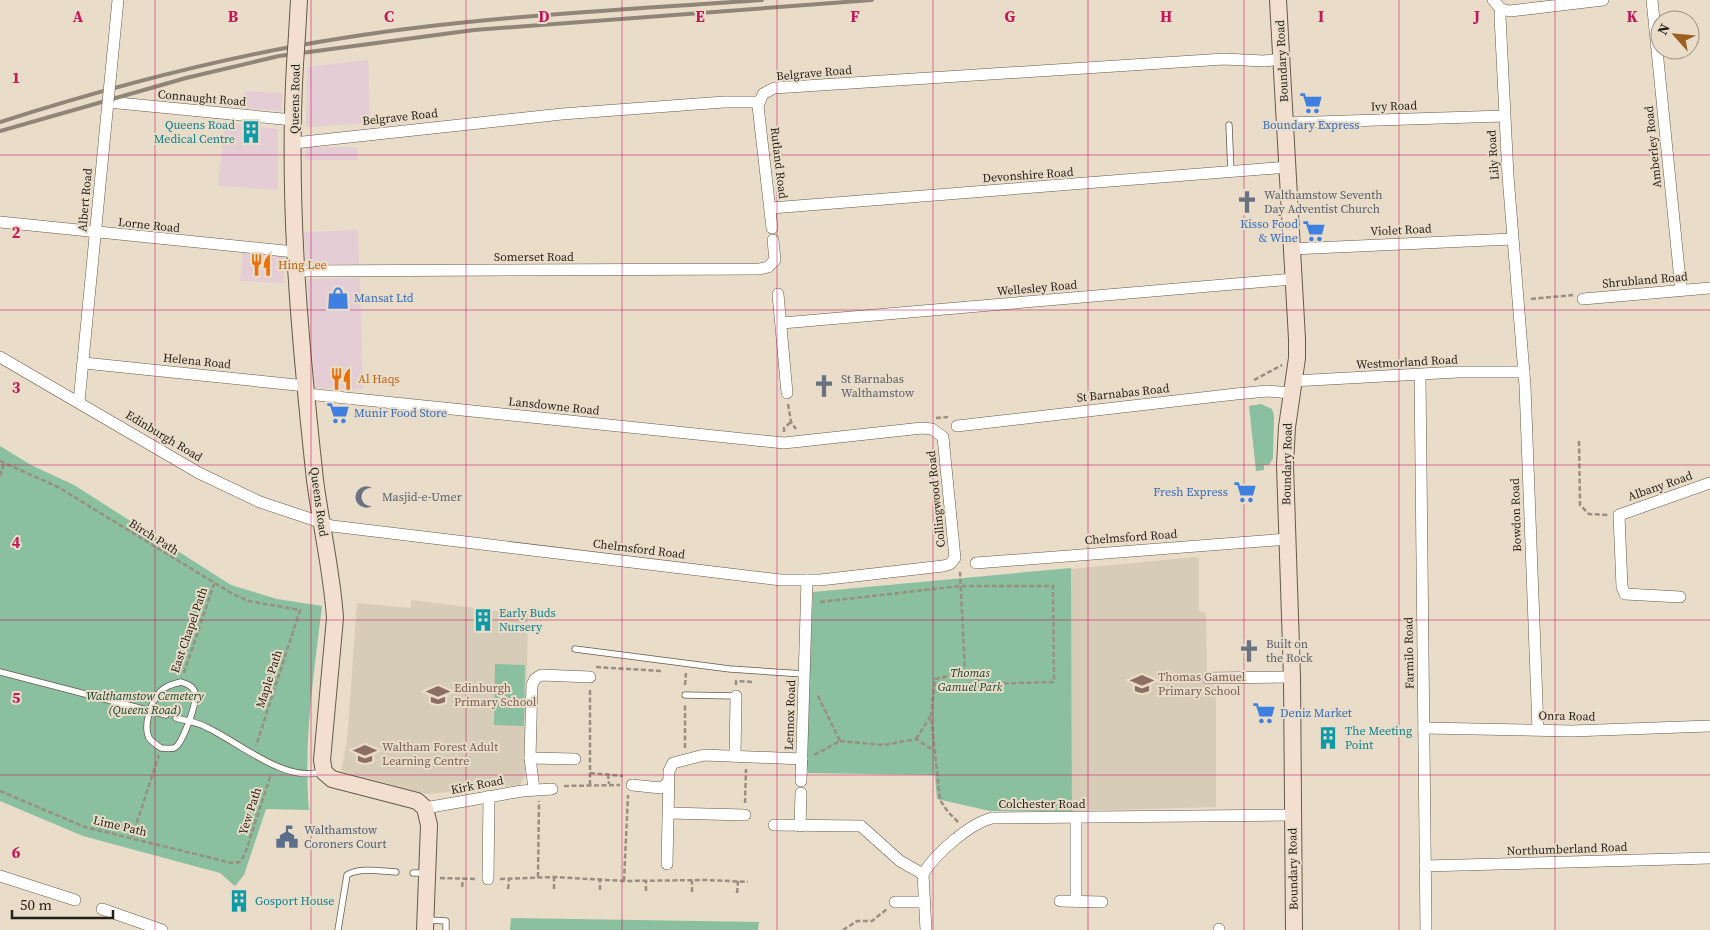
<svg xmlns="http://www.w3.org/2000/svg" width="1710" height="930" viewBox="0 0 1710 930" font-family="'Source Serif 4',serif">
  <rect width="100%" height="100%" fill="#e9dcc8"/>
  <g fill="#e5cdd5">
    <polygon points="368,60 370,123 306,127 307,67"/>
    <polygon points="245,91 282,93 282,111 243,108"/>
    <polygon points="225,123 278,129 278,190 218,186"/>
    <rect x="305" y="147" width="52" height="13"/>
    <polygon points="358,230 359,264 306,264 304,232"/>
    <polygon points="243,253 284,256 284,283 240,281"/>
    <polygon points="360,278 363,389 315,388 307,279"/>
  </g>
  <g fill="#d6ccb8">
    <polygon points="1195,557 1199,559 1199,611 1206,613 1207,672 1209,681 1216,688 1216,807 1072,811 1071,569"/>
    <polygon points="412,600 528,615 525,775 520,785 427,794 341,771 347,741 357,603 410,608"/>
  </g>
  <g fill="#8abf9f">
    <polygon points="1261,404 1272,409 1274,416 1273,458 1269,465 1264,465 1264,470 1256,471 1249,406"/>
    <path d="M0,446L31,465L74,485L231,585L277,599L322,606C314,673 303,743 309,810L266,809L244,875L235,886L220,873L83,836L0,801Z"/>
    <polygon points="1071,568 1072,811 990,811 937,799 935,775 808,773 806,758 813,592"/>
    <polygon points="495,664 525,665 524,726 494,725"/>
    <polygon points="511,918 759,922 758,930 510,930"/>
  </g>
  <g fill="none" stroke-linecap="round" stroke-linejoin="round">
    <defs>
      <g id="lane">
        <polyline points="1229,125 1231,173"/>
        <polyline points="575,649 730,669 804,674"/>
        <polyline points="0,672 166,715"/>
        <path d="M181,682C187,684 194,686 195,694C197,703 182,746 174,748C170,749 165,748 161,748C158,746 152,742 149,738C143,725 151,702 160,692C165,686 173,684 181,682Z"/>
        <polyline points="685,695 736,696"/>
        <path d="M176,718C186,721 197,722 206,727C239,742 284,783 322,772"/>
        <polyline points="413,873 426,873"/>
        <polyline points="428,920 446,921 446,930"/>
        <path d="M338,930L347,875C359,867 381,871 396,872"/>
      </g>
      <g id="street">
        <polyline points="1493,0 1501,9 1510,11 1603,0"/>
        <polyline points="1652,0 1681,290"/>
        <polyline points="1501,9 1500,16 1508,176 1525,386 1538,729"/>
        <polyline points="111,72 118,0"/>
        <polyline points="1285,123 1504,116"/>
        <polyline points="294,143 562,114 724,102 758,102"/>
        <polyline points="771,208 1288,167"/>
        <polyline points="0,222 295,252"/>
        <polyline points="772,228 758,106 763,94 774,88 1224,59 1264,61 1282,59"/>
        <polyline points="1292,249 1512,239"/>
        <polyline points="296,271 759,269 768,267 775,260 773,240"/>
        <polyline points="778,294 787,393"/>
        <polyline points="1583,299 1710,288"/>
        <polyline points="782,323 1293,279"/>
        <polyline points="0,357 199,473 260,502 332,526 781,580 820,580 943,566 950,564 955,558 943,437 932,429 922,428 784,443 307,394"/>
        <polyline points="84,363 306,386"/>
        <polyline points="1420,375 1426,930"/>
        <polyline points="1293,381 1458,372 1524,372"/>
        <polyline points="79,402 108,102 293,120"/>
        <polyline points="957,426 1236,394 1267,391 1291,393"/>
        <polyline points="976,563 1288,539"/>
        <polyline points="1680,597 1625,594 1622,587 1619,515 1710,483"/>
        <polyline points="1208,678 1292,677"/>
        <polyline points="1424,728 1572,731 1710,726"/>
        <polyline points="735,756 736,696"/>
        <polyline points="530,758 575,759"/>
        <polyline points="801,781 807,580"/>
        <polyline points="632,785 661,788 668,783"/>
        <polyline points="534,789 530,758 532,685 535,679 541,675 590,677"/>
        <polyline points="425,808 522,791 552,789"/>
        <polyline points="669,813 745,815"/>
        <path d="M774,825L861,826L900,861L923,874C935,854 969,824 992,818L1292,815"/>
        <polyline points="800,826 801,793"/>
        <polyline points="667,864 669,771 673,763 704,755 802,759"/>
        <polyline points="1425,866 1710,858"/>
        <polyline points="923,874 926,930"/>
        <polyline points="0,876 75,900"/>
        <polyline points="488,879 489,796"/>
        <polyline points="1060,901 1102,902"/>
        <polyline points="1076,901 1076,818"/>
        <polyline points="895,902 924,902"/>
        <polyline points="102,909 162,930"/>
        <polyline points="1219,930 1219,929"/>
      </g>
      <g id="secondary">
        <polyline points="1278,0 1297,339 1297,358 1287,427 1285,465 1292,677 1294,930"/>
        <polyline points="297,35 299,0"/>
        <path d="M295,64C287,203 300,342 315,480C321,526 332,572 335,618L322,760L324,772L332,779L417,801L425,808L429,825L425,930"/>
      </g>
    </defs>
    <use href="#lane" stroke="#655a48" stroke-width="7"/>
    <use href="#street" stroke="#655a48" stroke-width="12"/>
    <use href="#secondary" stroke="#655a48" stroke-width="18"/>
    <g stroke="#998f80" stroke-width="2.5" stroke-dasharray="5 2.5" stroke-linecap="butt">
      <polyline points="1531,299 1573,295"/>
      <polyline points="1254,380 1282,365"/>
      <polyline points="788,404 791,422 796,429"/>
      <polyline points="936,418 948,417"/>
      <polyline points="784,432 784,428 791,422"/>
      <polyline points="1579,441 1580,505 1589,514 1608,515"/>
      <polyline points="0,461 58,487 231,593 248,601 300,610 256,746"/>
      <polyline points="0,476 4,463"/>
      <polyline points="820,602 960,586 1053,586 1054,682 984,684 965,673"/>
      <polyline points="596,667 661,671"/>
      <polyline points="184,673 214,584"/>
      <polyline points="685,685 686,673"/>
      <polyline points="736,685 736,681 754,682"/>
      <polyline points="916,739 930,717"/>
      <polyline points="840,741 884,745 916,739 936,752"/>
      <polyline points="685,748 685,703"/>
      <polyline points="814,755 840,741 817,694"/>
      <polyline points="590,773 623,776"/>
      <polyline points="608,774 609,784"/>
      <polyline points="590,785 590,689"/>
      <polyline points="564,786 620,785"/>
      <polyline points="0,791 85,827 232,863 240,862 245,854 271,774"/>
      <polyline points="745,803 746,769"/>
      <polyline points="958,822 948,812 940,800 931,716 935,679 965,673 960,572"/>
      <polyline points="132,837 159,755"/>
      <polyline points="538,877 539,801"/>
      <polyline points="440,878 477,879"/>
      <polyline points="500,879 554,877 624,881 707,880 748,882"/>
      <polyline points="624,881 628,795"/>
      <polyline points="462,887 463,879"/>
      <polyline points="508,889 509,880"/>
      <polyline points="554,889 554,877"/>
      <polyline points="600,890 600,878"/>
      <polyline points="646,891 646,881"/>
      <polyline points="692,892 692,881"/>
      <polyline points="737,893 738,881"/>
      <polyline points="843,930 857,921 872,921 887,909"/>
    </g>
    <use href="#lane" stroke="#fff" stroke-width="5.5"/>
    <use href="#street" stroke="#fff" stroke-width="11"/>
    <use href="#secondary" stroke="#f2dfd0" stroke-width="16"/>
    <g stroke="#8f8678" stroke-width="4">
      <path d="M0,122C113,86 227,56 343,38C482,16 623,10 762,0"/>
      <polyline points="0,131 186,78 279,56 474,30 872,0"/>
    </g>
    <defs>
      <polyline id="street-bridge" points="108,102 111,72"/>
      <polyline id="secondary-bridge" points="295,64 297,35"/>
    </defs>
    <use href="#street-bridge" stroke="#655a48" stroke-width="12" stroke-linecap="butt"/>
    <use href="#secondary-bridge" stroke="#655a48" stroke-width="18" stroke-linecap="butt"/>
    <use href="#street-bridge" stroke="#fff" stroke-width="11"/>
    <use href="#secondary-bridge" stroke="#f2dfd0" stroke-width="16"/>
  </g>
  <path fill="none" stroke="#c2185b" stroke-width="1" stroke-opacity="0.55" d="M155,0V930M311,0V930M466,0V930M622,0V930M777,0V930M933,0V930M1088,0V930M1244,0V930M1399,0V930M1555,0V930M0,155H1710M0,310H1710M0,465H1710M0,620H1710M0,775H1710"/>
  <defs>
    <symbol id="supermarket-bare" viewBox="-9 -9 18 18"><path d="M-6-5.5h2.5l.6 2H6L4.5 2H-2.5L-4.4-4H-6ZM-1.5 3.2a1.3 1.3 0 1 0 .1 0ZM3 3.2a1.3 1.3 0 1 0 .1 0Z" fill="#3f7fe0" stroke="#e9dcc8" stroke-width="2.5" paint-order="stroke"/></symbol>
    <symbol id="building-bare" viewBox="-9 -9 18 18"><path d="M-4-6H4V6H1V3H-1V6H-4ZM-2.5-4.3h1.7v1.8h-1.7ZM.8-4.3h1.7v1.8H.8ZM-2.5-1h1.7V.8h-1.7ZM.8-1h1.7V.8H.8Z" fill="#0f9aa8" stroke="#e9dcc8" stroke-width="2.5" paint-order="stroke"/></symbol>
    <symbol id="church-bare" viewBox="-9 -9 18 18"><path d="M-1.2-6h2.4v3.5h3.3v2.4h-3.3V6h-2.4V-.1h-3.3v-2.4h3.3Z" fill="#6b7280" stroke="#e9dcc8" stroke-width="2.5" paint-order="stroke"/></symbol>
    <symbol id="restaurant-bare" viewBox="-9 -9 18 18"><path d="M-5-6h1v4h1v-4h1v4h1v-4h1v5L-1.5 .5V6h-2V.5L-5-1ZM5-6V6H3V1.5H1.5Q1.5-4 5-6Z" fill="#e8710a" stroke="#e9dcc8" stroke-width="2.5" paint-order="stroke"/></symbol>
    <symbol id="shop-bare" viewBox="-9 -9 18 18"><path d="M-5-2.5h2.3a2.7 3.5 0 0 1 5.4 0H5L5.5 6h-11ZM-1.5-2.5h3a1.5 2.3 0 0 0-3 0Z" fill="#3f7fe0" stroke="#e9dcc8" stroke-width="2.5" paint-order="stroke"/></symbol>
    <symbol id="mosque-bare" viewBox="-9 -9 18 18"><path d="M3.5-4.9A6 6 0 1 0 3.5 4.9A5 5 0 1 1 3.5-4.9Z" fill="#6b7280" stroke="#e9dcc8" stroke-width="2.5" paint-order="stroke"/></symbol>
    <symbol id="school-bare" viewBox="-9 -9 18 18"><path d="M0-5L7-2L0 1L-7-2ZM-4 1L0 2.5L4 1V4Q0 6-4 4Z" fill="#8d6e63" stroke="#e9dcc8" stroke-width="2.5" paint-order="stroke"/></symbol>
    <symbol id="university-bare" viewBox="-9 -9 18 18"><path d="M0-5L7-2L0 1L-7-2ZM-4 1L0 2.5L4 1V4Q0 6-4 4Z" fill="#8d6e63" stroke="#e9dcc8" stroke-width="2.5" paint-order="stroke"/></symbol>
    <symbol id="civic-bare" viewBox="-9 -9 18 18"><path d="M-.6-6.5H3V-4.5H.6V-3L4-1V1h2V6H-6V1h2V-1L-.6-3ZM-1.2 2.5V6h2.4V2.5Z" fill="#5c6f8a" stroke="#e9dcc8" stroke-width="2.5" paint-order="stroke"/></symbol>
  </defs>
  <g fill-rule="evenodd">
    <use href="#supermarket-bare" x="1295" y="87" width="32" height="32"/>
    <use href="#building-bare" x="235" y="116" width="32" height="32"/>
    <use href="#church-bare" x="1231" y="186" width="32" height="32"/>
    <use href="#supermarket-bare" x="1298" y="215" width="32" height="32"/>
    <use href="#restaurant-bare" x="245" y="249" width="32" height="32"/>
    <use href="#shop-bare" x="322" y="282" width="32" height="32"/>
    <use href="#restaurant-bare" x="325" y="363" width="32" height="32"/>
    <use href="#church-bare" x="808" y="370" width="32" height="32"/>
    <use href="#supermarket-bare" x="322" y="397" width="32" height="32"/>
    <use href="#supermarket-bare" x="1229" y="476" width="32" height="32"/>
    <use href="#mosque-bare" x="350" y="481" width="32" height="32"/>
    <use href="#building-bare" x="467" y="604" width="32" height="32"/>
    <use href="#church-bare" x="1233" y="635" width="32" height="32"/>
    <use href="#school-bare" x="1126" y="668" width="32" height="32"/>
    <use href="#school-bare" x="422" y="679" width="32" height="32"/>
    <use href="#supermarket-bare" x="1248" y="697" width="32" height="32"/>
    <use href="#building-bare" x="1312" y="722" width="32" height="32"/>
    <use href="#university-bare" x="349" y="738" width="32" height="32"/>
    <use href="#civic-bare" x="271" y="821" width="32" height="32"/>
    <use href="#building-bare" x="223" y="885" width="32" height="32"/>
  </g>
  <g text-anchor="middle" stroke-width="4" stroke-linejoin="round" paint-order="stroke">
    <g font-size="12" fill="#241f18" stroke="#e9dcc8">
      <text transform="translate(1282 61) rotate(-93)" y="4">Boundary Road</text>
      <text transform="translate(814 73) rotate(-5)" y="4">Belgrave Road</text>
      <text transform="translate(202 98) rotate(5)" y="4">Connaught Road</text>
      <text transform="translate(295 99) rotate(-89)" y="4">Queens Road</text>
      <text transform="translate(1394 106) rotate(-2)" y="4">Ivy Road</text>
      <text transform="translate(400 117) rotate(-6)" y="4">Belgrave Road</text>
      <text transform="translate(1653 147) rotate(-96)" y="4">Amberley Road</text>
      <text transform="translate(1493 155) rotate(-94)" y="4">Lily Road</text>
      <text transform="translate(779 163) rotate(83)" y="4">Rutland Road</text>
      <text transform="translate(1028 175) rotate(-4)" y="4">Devonshire Road</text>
      <text transform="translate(85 200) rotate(-85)" y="4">Albert Road</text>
      <text transform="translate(149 225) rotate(6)" y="4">Lorne Road</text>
      <text transform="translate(1401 230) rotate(-3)" y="4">Violet Road</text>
      <text x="534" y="261">Somerset Road</text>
      <text transform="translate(1645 280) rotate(-5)" y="4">Shrubland Road</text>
      <text transform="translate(1037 288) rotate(-5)" y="4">Wellesley Road</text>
      <text transform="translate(197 361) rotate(6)" y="4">Helena Road</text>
      <text transform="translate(1407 362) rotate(-3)" y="4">Westmorland Road</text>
      <text transform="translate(1123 393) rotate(-6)" y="4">St Barnabas Road</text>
      <text transform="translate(554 406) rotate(6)" y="4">Lansdowne Road</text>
      <text transform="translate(164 436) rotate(31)" y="4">Edinburgh Road</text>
      <text transform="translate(1287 464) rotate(-89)" y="4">Boundary Road</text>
      <text transform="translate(1660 486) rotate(-19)" y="4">Albany Road</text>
      <text transform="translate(936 499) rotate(-96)" y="4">Collingwood Road</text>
      <text transform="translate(319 502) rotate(82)" y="4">Queens Road</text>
      <text transform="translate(1516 515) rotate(-92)" y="4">Bowdon Road</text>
      <text transform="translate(154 537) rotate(32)" y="4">Birch Path</text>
      <text transform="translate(1131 537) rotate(-4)" y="4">Chelmsford Road</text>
      <text transform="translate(639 549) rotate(7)" y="4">Chelmsford Road</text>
      <text transform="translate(189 630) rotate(-71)" y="4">East Chapel Path</text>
      <text transform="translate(1409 653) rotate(-91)" y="4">Farmilo Road</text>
      <text transform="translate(269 679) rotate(-72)" y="4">Maple Path</text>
      <text transform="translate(790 715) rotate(-88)" y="4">Lennox Road</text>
      <text transform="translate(1567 716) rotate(1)" y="4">Onra Road</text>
      <text transform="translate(477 785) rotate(-11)" y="4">Kirk Road</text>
      <text x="1042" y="808">Colchester Road</text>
      <text transform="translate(250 811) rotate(-72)" y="4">Yew Path</text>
      <text transform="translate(120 826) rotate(13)" y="4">Lime Path</text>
      <text transform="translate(1567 849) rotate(-2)" y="4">Northumberland Road</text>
      <text transform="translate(1293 869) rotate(-91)" y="4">Boundary Road</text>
    </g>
    <g font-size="12" fill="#0d838f" stroke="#e9dcc8" text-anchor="start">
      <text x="235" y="129" text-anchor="end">Queens Road<tspan x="235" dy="14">Medical Centre</tspan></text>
      <text x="499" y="617">Early Buds<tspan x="499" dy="14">Nursery</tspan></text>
      <text x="1345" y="735">The Meeting<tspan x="1345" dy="14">Point</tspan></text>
      <text x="255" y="905">Gosport House</text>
    </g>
    <g font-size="12" fill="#366cbe" stroke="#e9dcc8" text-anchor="start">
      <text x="1311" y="129" text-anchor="middle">Boundary Express</text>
      <text x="1298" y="228" text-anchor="end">Kisso Food<tspan x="1298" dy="14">&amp; Wine</tspan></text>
      <text x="354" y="302">Mansat Ltd</text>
      <text x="354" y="417">Munir Food Store</text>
      <text x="1228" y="496" text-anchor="end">Fresh Express</text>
      <text x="1280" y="717">Deniz Market</text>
    </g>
    <g font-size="12" fill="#5b616d" stroke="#e9dcc8" text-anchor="start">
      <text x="1264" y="199">Walthamstow Seventh<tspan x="1264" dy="14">Day Adventist Church</tspan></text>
      <text x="841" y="383">St Barnabas<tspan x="841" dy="14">Walthamstow</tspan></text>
      <text x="382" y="501">Masjid-e-Umer</text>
      <text x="1266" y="648">Built on<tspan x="1266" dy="14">the Rock</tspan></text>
    </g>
    <g font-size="12" fill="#c56008" stroke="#e9dcc8" text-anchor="start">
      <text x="278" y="269">Hing Lee</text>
      <text x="358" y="383">Al Haqs</text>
    </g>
    <g font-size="12" font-style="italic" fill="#16432c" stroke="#e9dcc8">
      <text x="970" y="677">Thomas<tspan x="970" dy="14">Gamuel Park</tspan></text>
      <text x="145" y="700">Walthamstow Cemetery<tspan x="145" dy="14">(Queens Road)</tspan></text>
    </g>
    <g font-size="12" fill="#785e54" stroke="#e9dcc8" text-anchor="start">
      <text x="1158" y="681">Thomas Gamuel<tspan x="1158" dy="14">Primary School</tspan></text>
      <text x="454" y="692">Edinburgh<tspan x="454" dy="14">Primary School</tspan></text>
      <text x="382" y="751">Waltham Forest Adult<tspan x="382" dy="14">Learning Centre</tspan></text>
    </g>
    <g font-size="12" fill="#4e5e75" stroke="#e9dcc8" text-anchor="start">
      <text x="304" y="834">Walthamstow<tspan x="304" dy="14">Coroners Court</tspan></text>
    </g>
  </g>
  <g font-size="16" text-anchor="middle" font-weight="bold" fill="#c2185b" stroke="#e9dcc8" stroke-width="4" stroke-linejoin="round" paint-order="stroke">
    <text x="78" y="22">A</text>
    <text x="233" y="22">B</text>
    <text x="389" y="22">C</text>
    <text x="544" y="22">D</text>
    <text x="700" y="22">E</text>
    <text x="855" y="22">F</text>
    <text x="1010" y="22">G</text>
    <text x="1166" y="22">H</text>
    <text x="1321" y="22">I</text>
    <text x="1477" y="22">J</text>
    <text x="1632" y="22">K</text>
    <text x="16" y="83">1</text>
    <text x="16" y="238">2</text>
    <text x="16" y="393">3</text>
    <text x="16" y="548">4</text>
    <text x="16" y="703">5</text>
    <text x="16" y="858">6</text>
  </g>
  <g transform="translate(1675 35) rotate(297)"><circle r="24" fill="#e9dcc8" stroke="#9a9082"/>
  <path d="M0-4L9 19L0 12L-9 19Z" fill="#9c6021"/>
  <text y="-8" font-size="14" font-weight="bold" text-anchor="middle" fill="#241f18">N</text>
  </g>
  <path d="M12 910v8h101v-8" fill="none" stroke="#241f18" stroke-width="2.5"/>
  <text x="20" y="910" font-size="15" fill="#241f18" stroke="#e9dcc8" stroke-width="4" paint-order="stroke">50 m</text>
</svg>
